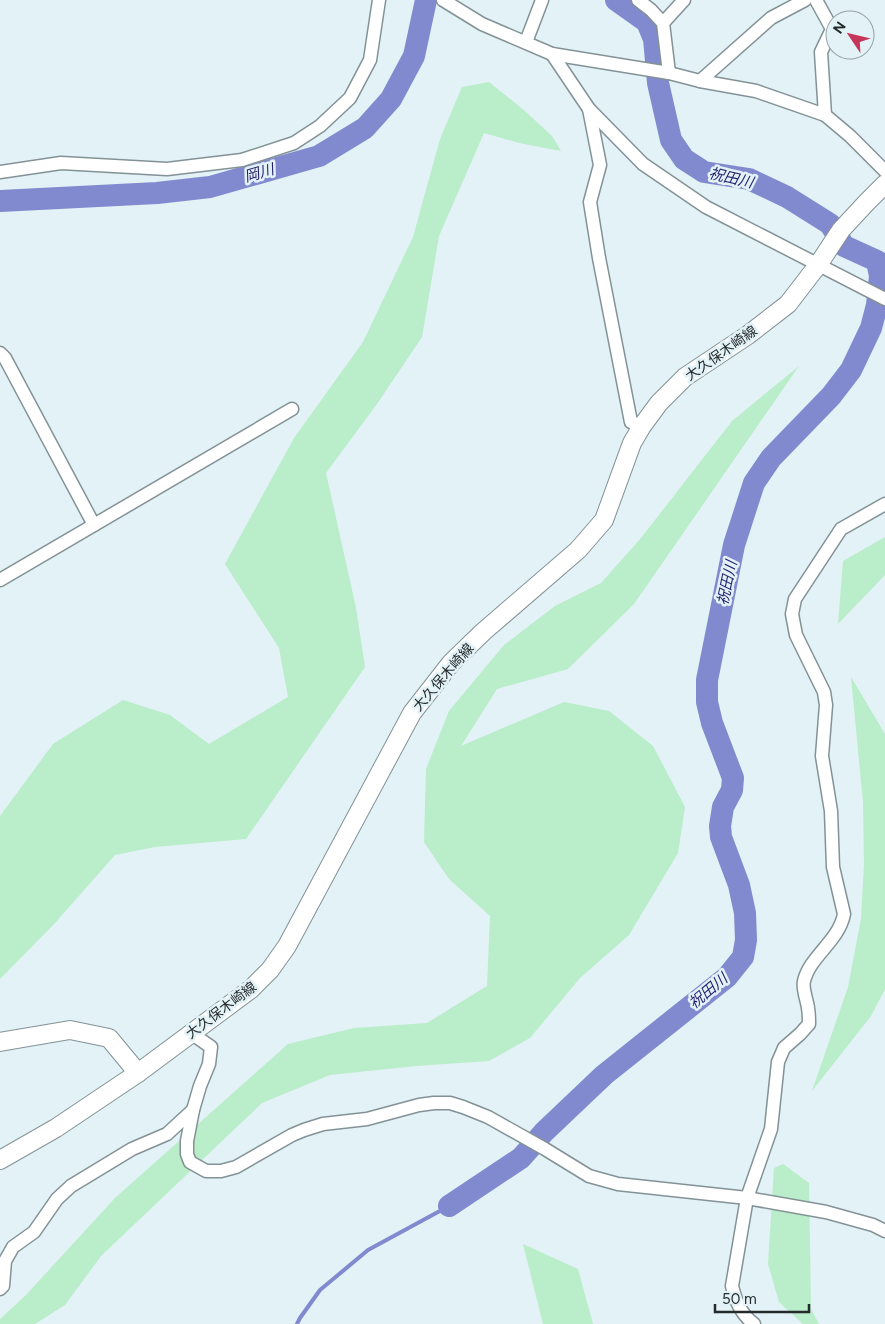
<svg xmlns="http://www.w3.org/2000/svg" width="885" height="1324" viewBox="0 0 885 1324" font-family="Figtree,'Noto Sans JP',sans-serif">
  <rect width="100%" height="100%" fill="#e2f2f6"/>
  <g fill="#baedc9">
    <polygon points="489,82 525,111 552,136 561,151 519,143 484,133 439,236 422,337 377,404 326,473 356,608 365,667 246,839 155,847 115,855 55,923 0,979 0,816 53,744 123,700 170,715 209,744 288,697 279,648 225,564 294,438 363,342 413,237 440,139 462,87"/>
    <polygon points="799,366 634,604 568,669 497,689 461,746 564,702 609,711 653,746 685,807 678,853 629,935 580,978 530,1038 489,1061 416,1066 330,1075 262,1103 101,1256 65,1305 35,1324 0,1324 0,1319 26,1295 115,1198 288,1044 354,1028 427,1023 487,986 490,916 449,879 424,842 426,769 449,711 504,645 555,606 601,583 641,538 732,421"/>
    <polygon points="885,537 885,575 838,624 843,561"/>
    <polygon points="851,677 885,734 885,989 871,1016 812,1091 848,987 861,919 864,864 863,802"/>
    <polygon points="783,1164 809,1183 811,1309 819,1324 803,1324 779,1302 768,1264 774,1168"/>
    <polygon points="523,1244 578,1269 593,1324 543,1324"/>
  </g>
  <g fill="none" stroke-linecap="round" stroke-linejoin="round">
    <polyline stroke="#828acf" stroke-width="4" points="297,1324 300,1318 320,1290 368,1250 449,1206"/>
    <g stroke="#828acf" stroke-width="22">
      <polyline points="0,201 157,193 210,187 319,156 365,128 391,99 414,56 426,0"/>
      <polyline points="449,1206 521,1158 544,1132 604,1075 727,977 743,957 746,940 745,913 739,885 721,837 720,826 723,807 732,790 733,778 712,723 707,702 707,680 734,545 754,483 771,458 831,396 851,370 871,328 877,305 880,276 877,261 844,246 830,224 787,197 749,179 704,172 684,159 671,140 658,83 654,39 647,22 616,0"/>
    </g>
    <defs>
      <g id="street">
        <polyline points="443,0 482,24 552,54 669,73 700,81 756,91 825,115 850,136 885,171"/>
        <polyline points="638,0 651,10 663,23 669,73"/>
        <polyline points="816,0 832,29 821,52 825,115"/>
        <polyline points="663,23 684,0"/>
        <polyline points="526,42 542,0"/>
        <polyline points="552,54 589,109 643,164 706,207 885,299"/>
        <polyline points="700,81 771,18 805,0"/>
        <polyline points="589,109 600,165 590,202 599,258 631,422 642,426"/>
        <polyline points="0,172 61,163 167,169 242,160 294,143 320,126 350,98 370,60 379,0"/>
        <polyline points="0,353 5,358 94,525"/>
        <polyline points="0,580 292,409"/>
        <polyline points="191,1033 211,1047 209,1064 200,1086 193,1110 187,1141 187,1154 190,1162 206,1171 221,1171 236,1167 292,1135 304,1130 323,1124 367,1119 419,1105 434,1103 450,1103 463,1107 488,1117 545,1149 589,1176 618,1184 747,1198 826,1212 873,1225 885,1231"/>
        <polyline points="0,1289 3,1286 5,1261 13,1247 34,1232 57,1199 71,1186 132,1149 167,1134 193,1110"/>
        <path d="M754,1324C741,1314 736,1302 732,1286L747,1198L771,1129L778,1062L784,1048L800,1034L809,1024C809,1018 809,1013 808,1008C807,1000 802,988 804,981C810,956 839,941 844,914L833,867L831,811L822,756L826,705L824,692L796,635L792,614L795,599L841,529L885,504"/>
      </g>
      <g id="secondary">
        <polyline points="0,1042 70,1030 109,1038 138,1073"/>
        <polyline points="0,1160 56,1128 138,1073 251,989 270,970 287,946 412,713 451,663 483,632 578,550 604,520 632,443 642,426 659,403 685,377 748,335 788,304 818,265 841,230 867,202 885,184"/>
      </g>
    </defs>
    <use href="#street" stroke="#839296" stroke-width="15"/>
    <use href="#secondary" stroke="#839296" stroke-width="20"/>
    <use href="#street" stroke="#fff" stroke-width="12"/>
    <use href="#secondary" stroke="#fff" stroke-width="18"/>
  </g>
  <g text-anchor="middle" stroke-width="5" stroke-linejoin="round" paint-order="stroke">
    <g font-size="14" fill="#252b2d" stroke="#e2f2f6">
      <text transform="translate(721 353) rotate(-35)" y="5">大久保木崎線</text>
      <text transform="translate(443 677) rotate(-49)" y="5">大久保木崎線</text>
      <text transform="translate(221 1010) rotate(-37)" y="5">大久保木崎線</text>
    </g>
    <g font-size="15" font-style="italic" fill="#241e6f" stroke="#e2f2f6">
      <text transform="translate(259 173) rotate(-16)" y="5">岡川</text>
      <text transform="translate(731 178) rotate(13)" y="5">祝田川</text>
      <text transform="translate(727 583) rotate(-78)" y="5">祝田川</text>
      <text transform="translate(708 991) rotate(-40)" y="5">祝田川</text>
    </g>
  </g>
  <g transform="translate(850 35) rotate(305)"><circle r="24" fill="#e2f2f6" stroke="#96a2a6"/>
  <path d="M0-4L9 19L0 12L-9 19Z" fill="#c63659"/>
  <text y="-8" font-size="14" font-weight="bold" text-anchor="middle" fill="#252b2d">N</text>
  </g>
  <path d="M715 1304v8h94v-8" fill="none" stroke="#252b2d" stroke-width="2.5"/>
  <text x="722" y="1304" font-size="15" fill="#252b2d" stroke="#e2f2f6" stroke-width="4" paint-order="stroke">50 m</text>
</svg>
